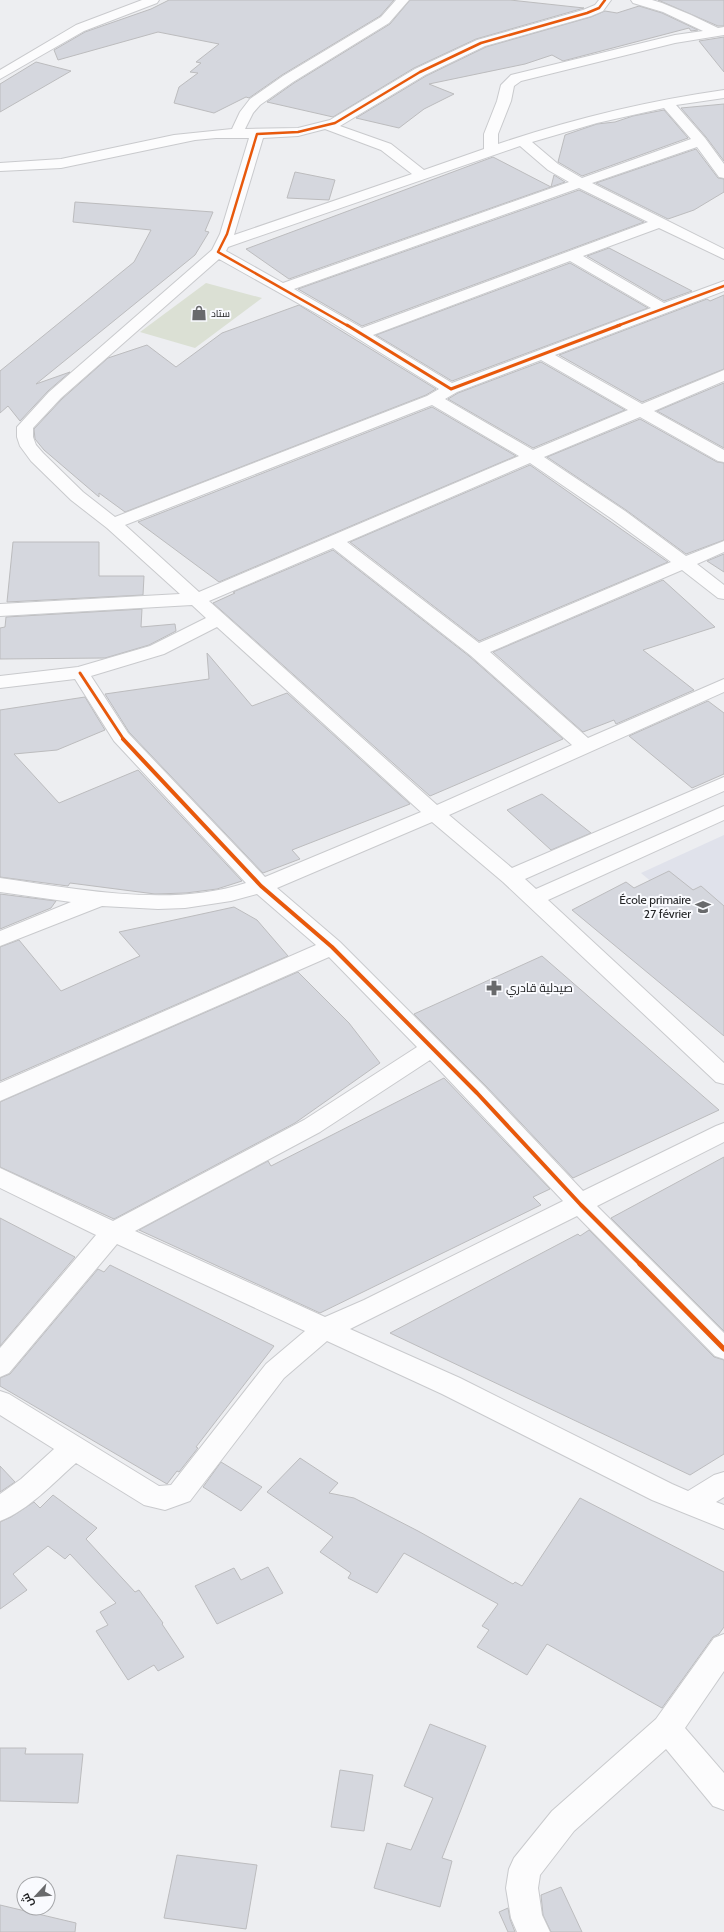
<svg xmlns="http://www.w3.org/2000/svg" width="724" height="1932" viewBox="0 0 724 1932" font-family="Cabin,Cairo,sans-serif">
  <rect width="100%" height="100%" fill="#edeef1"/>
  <polygon fill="#e0e2eb" points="724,835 724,942 641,873"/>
  <polygon fill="#dbe0d4" points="206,283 262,298 195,348 140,332"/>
  <g fill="#d5d7de" stroke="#bcbcbe">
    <polygon points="169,0 394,0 380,16 282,75 249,98 246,97 214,113 174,103 179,87 198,73 190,72 201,63 196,62 219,44 158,32 58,60 54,50 85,32 151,9"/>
    <polygon points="410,0 510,0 584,8 476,39 414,68 333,117 267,102 294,83 390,24"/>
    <polygon points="658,0 724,0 724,26 718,26"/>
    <polygon points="639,6 662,13 698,30 691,31 689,28 563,61 552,55 525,64 429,84 454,94 424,109 399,128 356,118 426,76 486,47 591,17 605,11 617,13"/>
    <polygon points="724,37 724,72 699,41"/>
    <polygon points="36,62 71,71 0,112 0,84"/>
    <polygon points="724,104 724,161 706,137 681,108"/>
    <polygon points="664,110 688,138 582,176 558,162 565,135 597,124 615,122 633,116"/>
    <polygon points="696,149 718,178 724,179 724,192 694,210 668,219 596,183"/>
    <polygon points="493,157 551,187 554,175 565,182 289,279 246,249"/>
    <polygon points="295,172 335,180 329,200 287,198"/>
    <polygon points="579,190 644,222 362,326 298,289"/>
    <polygon points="75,202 213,212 205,231 209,232 195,255 36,384 70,372 48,391 20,421 8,406 0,413 0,371 134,262 151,230 73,222"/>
    <polygon points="609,248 692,291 664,301 587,256"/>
    <polygon points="570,263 648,308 452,381 376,335"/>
    <polygon points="724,295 724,369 642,402 559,355 707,299 710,301"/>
    <polygon points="299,305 436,389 426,395 125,512 99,493 99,497 44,450 35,439 34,429 62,399 108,358 147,345 176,367 222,333"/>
    <polygon points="541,362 625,410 533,448 448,399 458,393"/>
    <polygon points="724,383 724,448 657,411"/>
    <polygon points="432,407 516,456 219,582 138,522"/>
    <polygon points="640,419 717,462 724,463 724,540 686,554 626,510 547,457"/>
    <polygon points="530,465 668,562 479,641 350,542"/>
    <polygon points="13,542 99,542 99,576 144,576 143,595 7,602"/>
    <polygon points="333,550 469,656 563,739 430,796 213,603 235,593 233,592"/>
    <polygon points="724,554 724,572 707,561"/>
    <polygon points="663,580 715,627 643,650 694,690 616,724 614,720 583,732 493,652"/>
    <polygon points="142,609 141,627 175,624 176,631 149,645 105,658 0,659 0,628 5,627 6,617"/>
    <polygon points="207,653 252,706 287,693 410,804 292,850 300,859 263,873 129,732 105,694 209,679"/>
    <polygon points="85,697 105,730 57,750 14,754 59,803 138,770 242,881 217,889 186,893 155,894 70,883 68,886 0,877 0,710"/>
    <polygon points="708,701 724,713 724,774 692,788 629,736"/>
    <polygon points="542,794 591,833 551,850 507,810"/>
    <polygon points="669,871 693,890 701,886 724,906 724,1036 572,910 626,882 634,888"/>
    <polygon points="0,894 56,901 51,908 0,929"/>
    <polygon points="234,907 257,920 288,956 0,1081 0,947 19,940 61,991 140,956 119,932"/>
    <polygon points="542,956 719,1110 573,1178 486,1086 414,1014"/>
    <polygon points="298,972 349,1023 380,1063 295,1123 114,1219 0,1167 0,1102"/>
    <polygon points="444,1078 550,1189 533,1197 541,1205 320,1313 139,1230 268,1161 271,1166"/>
    <polygon points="724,1157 724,1331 611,1218"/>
    <polygon points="0,1218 75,1257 0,1346"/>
    <polygon points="589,1230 714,1357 724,1360 724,1454 690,1475 390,1333 578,1234 580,1236"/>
    <polygon points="110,1265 274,1346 196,1447 198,1448 179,1472 177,1471 167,1484 0,1386 0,1378 10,1374 98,1269 104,1272"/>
    <polygon points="300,1458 338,1483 329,1493 354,1498 418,1531 513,1584 515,1582 522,1586 580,1498 724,1572 724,1627 719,1634 713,1637 662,1708 547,1644 527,1675 477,1647 489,1630 482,1626 498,1604 404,1553 377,1593 348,1578 351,1573 320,1552 333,1537 267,1492"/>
    <polygon points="221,1462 262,1487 241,1511 203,1487"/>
    <polygon points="0,1466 15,1482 0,1492"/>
    <polygon points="53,1495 97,1528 86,1539 135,1592 139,1590 163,1623 162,1624 184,1657 158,1671 154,1665 128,1680 96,1631 108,1625 100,1612 116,1603 70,1554 65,1559 48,1546 13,1574 27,1590 0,1609 0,1522 11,1517 34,1502 40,1508"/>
    <polygon points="268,1567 283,1593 217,1624 195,1586 234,1568 241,1580"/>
    <polygon points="430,1724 486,1746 442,1858 452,1861 440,1907 374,1888 387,1843 411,1850 433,1798 404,1786"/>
    <polygon points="0,1748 26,1748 25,1754 83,1754 78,1803 0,1801"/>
    <polygon points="340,1770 373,1775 364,1831 331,1827"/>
    <polygon points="177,1855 257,1865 246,1929 164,1918"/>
    <polygon points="561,1887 582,1932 551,1932 543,1915 541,1895"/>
    <polygon points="0,1905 76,1923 75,1932 0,1932"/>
    <polygon points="508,1908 510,1919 515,1932 508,1932 499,1912"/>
  </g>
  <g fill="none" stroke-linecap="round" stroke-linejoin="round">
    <defs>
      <g id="street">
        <polygon points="142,0 159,0 157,3 84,31 0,79 0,70 76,25"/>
        <path d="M396,0H409L389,23L293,82L260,105L253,113L245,129L298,128L330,120L415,69L477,40L583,10L595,5L599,0H611L603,11L591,16L485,46L425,75L340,126L391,144L424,170L484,149V134L497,101L501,85L511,75L675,35L703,31L663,12L633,3L631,0H652L662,3L691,15L718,28L724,27V35L675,43L521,81L514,86L511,101L498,134V144C572,119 647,101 724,90V98L676,105L705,138L724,164V178L719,177L697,147L592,183L724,249V259L659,228L583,256L664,303L724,281V291L555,355L642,404L724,370V381L654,411L724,450V462L718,461L640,417L544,457L625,511L686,556L724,541V552L697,564L724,585V599L718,598L682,570L490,652L588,738L724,679V692L449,815L512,868L724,777V791L525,879L536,889L724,806V820L548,900L724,1063V1084L716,1082L503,882L432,822L277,888L340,942L485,1087L583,1191L716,1126L724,1123V1142L597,1206L724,1333V1359L715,1356L577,1216L350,1329L460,1378L672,1484L688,1491L714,1475L724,1472V1497L716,1502L724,1505V1529L652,1500L442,1394L327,1341L284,1378L190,1501L165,1510L144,1505L76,1463C53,1483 29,1510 0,1521V1494L21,1479L54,1449L0,1415V1391L9,1394L159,1486L171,1485L266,1364L305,1331L117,1244L9,1373L0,1377V1348L96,1235L0,1188V1168L113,1221L304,1120L417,1047L329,957L0,1101V1083L316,945L257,894L231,901L185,908L158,909L102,906L0,946V931L71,902L0,892V878C78,889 170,908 246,883L114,741L75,679L0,688V676L78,667L150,646L206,618L192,605L0,616V604L180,594L107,528L71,500L31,461L20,446L17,437V427L49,392L212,250L220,234L249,138H216L195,140L61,168L0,171V163L61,159L174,135L232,129L240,112L250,99L283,76L381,17ZM664,108L691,139L582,178L558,164L532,142L597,123ZM325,129L381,150L412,174L234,235L263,138L298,136ZM520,146L548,170L569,182L283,283L226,251L228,247ZM579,188L648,222L362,328L294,289ZM219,259L328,320L439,389L427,396L115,517L83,492L43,453L36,445L33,437V428L61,398ZM570,261L651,308L452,383L373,335ZM541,360L628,410L533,450L445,399L457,392ZM432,405L519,456L199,592L125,525ZM530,463L612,519L671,562L479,643L347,542ZM333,548L470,655L572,745L437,805L209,601ZM217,627L421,812L265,877L128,733L91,676L164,654ZM430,1060L563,1201L364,1300L325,1317L135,1231L320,1132Z"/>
        <polygon points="724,1634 724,1671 685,1728 724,1773 724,1810 713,1806 666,1749 574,1831 540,1875 538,1888 542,1915 550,1932 517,1932 511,1918 506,1888 509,1869 514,1858 552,1811 656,1719 714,1638"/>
      </g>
    </defs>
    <use href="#street" stroke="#c9cacd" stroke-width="2"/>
    <use href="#street" fill="#fcfcfd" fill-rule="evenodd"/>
    <defs>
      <g id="cycleway-far3">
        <polyline points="348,326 218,252 227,234 257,134 298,132 335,123 420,72 481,43 587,13 599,8 605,0"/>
        <polyline points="617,326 724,286"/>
      </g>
      <g id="cycleway-far2">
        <polyline points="347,325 451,389 620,325"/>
        <polyline points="80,673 124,740"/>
      </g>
      <polyline id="cycleway-far1" points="123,739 261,886 332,947 477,1093 581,1205 641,1265"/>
      <polyline id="cycleway" points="640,1264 724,1349"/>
    </defs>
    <use href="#cycleway-far3" stroke="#f9fafe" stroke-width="4"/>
    <use href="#cycleway-far2" stroke="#f9fafe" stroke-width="5"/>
    <use href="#cycleway-far1" stroke="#f9fafe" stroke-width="6"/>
    <use href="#cycleway" stroke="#f9fafe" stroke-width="8"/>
    <use href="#cycleway-far3" stroke="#e8590c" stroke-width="2.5"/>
    <use href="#cycleway-far2" stroke="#e8590c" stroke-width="3"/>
    <use href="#cycleway-far1" stroke="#e8590c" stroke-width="4"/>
    <use href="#cycleway" stroke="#e8590c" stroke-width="5"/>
  </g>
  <defs>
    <symbol id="shop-bare" viewBox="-9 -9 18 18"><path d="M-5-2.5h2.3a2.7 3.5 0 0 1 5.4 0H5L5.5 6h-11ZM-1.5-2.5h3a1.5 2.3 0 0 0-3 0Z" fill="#696a6c" stroke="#f9fafe" stroke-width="2.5" paint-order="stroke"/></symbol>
    <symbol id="school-bare" viewBox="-9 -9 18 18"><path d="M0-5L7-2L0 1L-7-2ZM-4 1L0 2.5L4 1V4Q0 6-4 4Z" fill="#696a6c" stroke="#f9fafe" stroke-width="2.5" paint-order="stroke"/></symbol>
    <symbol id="pharmacy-bare" viewBox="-9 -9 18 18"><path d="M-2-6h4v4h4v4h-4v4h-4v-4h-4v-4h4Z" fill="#696a6c" stroke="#f9fafe" stroke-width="2.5" paint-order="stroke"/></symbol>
  </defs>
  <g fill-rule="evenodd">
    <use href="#shop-bare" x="188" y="302" width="22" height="22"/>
    <use href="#school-bare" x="692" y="896" width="22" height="22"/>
    <use href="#pharmacy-bare" x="483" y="977" width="22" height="22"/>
  </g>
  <g text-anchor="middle" stroke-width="4" stroke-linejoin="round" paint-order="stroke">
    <g font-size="10" fill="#222325" stroke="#f9fafe" text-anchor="start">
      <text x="211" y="317">ستاد</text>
    </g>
    <g font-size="12" fill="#222325" stroke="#f9fafe" text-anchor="end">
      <text x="691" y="904">École primaire<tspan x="691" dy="14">27 février</tspan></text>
      <text x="506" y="992" text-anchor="start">صيدلية قادري</text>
    </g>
  </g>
  <g transform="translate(36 1896) rotate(244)"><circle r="19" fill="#f9fafe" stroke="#a3a4a7"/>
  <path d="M0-3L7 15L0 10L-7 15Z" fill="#696a6c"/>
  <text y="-6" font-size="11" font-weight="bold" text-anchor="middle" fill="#222325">ش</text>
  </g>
</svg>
